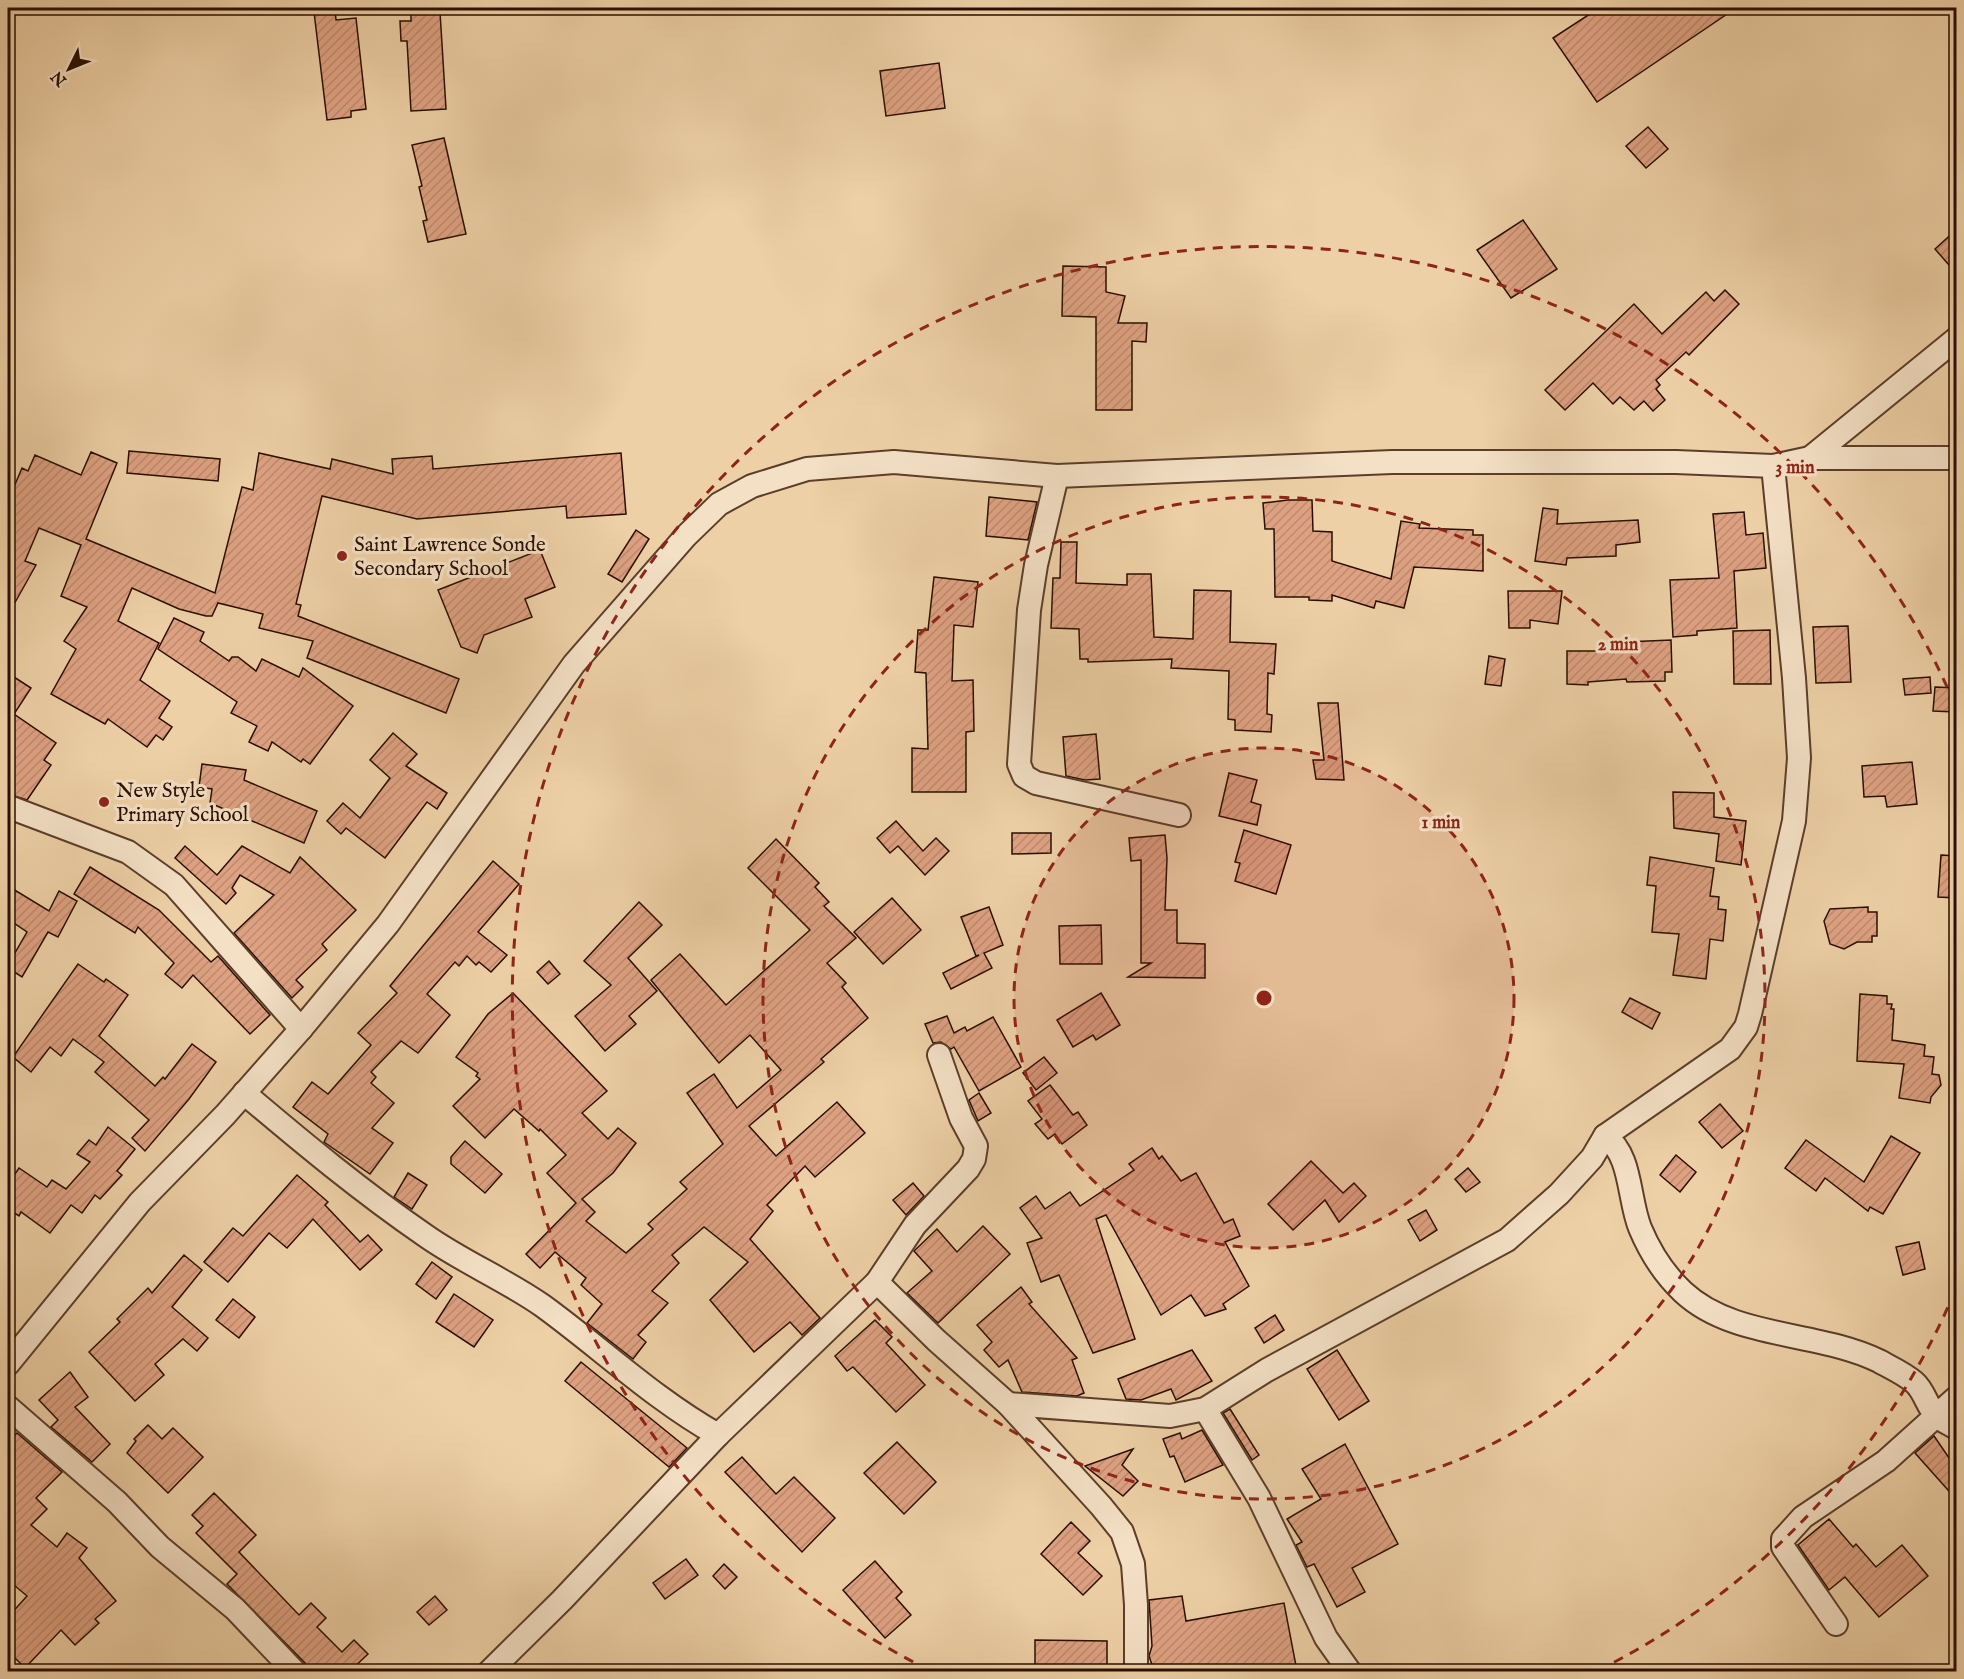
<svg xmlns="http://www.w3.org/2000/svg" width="1964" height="1679" viewBox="0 0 1964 1679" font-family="'IM FELL English',serif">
  <defs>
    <pattern id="building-hatch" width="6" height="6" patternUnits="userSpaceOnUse" patternTransform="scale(1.5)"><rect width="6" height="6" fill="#dea282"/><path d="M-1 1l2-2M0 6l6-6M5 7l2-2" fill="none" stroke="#bf8a6e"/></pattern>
  </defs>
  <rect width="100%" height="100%" fill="#eed0a6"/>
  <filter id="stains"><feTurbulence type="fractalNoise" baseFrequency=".00333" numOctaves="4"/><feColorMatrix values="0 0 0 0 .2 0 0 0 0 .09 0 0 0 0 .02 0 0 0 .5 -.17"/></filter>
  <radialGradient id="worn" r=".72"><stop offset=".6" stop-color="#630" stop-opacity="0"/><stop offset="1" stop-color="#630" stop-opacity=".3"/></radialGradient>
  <g fill="url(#building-hatch)" stroke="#2a0e00" stroke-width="1.5">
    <polygon points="1599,8 1736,8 1597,102 1553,38"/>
    <polygon points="335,9 336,20 356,18 366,109 351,111 351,117 327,120 314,12"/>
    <polygon points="440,12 446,109 411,111 407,41 401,41 400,21 411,21 411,14"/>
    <polygon points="939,63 945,108 886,116 880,71"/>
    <polygon points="1648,127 1668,149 1646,168 1626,146"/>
    <polygon points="444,138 466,234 428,242 423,221 427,220 419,187 422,186 412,145"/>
    <polygon points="1523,220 1557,269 1511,298 1477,250"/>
    <polygon points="1956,230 1956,273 1935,249"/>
    <polygon points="1063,266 1106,267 1106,292 1125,296 1118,323 1147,323 1146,342 1132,341 1132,410 1096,410 1096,317 1062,316"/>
    <polygon points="1725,290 1739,304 1689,355 1686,352 1656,380 1660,385 1656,389 1665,400 1653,411 1644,401 1634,410 1620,397 1613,404 1593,383 1565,410 1545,390 1634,304 1662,334 1706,292 1714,301"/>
    <polygon points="129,451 220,459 218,481 127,473"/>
    <polygon points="91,452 117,463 86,539 215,593 242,487 253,490 259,453 330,469 332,459 393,474 392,459 432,456 433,469 621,453 626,514 567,518 566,506 417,519 322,496 296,604 301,605 298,616 459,679 446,713 307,658 313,641 259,628 263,614 218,603 212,616 206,616 179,609 132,588 118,621 159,643 140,680 170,701 159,718 172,727 163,740 156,735 147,747 108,719 105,724 51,694 76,649 64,641 87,607 61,596 81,545 39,528 25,561 36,565 8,615 8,501 22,468 28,471 35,455 81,475"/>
    <polygon points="989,497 1037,502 1028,540 986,536"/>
    <polygon points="1288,500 1312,500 1313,531 1332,532 1332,561 1391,579 1401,521 1420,524 1419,528 1473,530 1473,535 1483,535 1483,571 1414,567 1404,608 1376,601 1374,608 1332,595 1332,601 1309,600 1309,597 1275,597 1274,529 1265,529 1263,503"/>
    <polygon points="1543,508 1558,510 1557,524 1638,520 1640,542 1616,545 1616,556 1567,558 1566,565 1535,561"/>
    <polygon points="1744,512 1746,535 1763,533 1766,568 1734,571 1737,628 1697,631 1697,635 1673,637 1670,580 1719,578 1713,514"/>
    <polygon points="636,530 649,539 622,582 608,574"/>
    <polygon points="1061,542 1077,542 1076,583 1127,585 1127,574 1151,574 1154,637 1193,639 1194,590 1231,591 1230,642 1276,644 1274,674 1268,673 1267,714 1272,715 1271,732 1235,730 1235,720 1228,719 1229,671 1171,668 1172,659 1088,662 1088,659 1080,659 1079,629 1051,628 1053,578 1060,578"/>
    <polygon points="540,550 555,587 525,599 532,617 484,635 477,653 461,647 438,590"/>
    <polygon points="934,577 978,582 973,627 954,625 952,681 973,680 974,731 966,732 966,792 912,792 912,748 928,749 926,673 915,672 918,630 928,630"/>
    <polygon points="1508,591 1562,591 1558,624 1530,620 1530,628 1509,628"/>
    <polygon points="174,618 204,632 200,641 229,661 232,657 238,657 256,671 262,659 299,677 303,668 353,706 310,764 303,759 301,762 272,742 268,751 249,742 257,726 231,713 237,702 158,649"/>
    <polygon points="1848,626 1851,682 1816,683 1813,627"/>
    <polygon points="1770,630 1771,684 1734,684 1733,631"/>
    <polygon points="1671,640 1672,672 1665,672 1665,681 1627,682 1626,679 1588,682 1588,685 1567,684 1567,651 1617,651 1626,650 1625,642"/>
    <polygon points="1489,656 1505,659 1501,686 1485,684"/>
    <polygon points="14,677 31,688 14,714 56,743 44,760 51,765 27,800 8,794 8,689"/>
    <polygon points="1930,677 1931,693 1905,695 1903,679"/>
    <polygon points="1935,687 1956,688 1956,712 1933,711"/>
    <polygon points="1318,703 1338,703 1344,780 1316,779 1313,760 1324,760"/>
    <polygon points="393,733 417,754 406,766 447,793 437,809 427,802 385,858 346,828 341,834 327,821 343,803 360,818 390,778 370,760"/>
    <polygon points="1096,734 1100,779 1085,780 1066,776 1063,737"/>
    <polygon points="1912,762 1917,804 1887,807 1885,796 1864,797 1862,766"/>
    <polygon points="202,764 246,770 244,780 317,811 304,843 210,803 212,789 199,787"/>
    <polygon points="1229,773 1257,780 1251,802 1261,805 1257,825 1219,816"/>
    <polygon points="1673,792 1714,793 1714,817 1746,821 1741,865 1716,861 1719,834 1674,828"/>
    <polygon points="896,821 923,851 936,838 949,851 925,875 898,846 890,853 877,838"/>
    <polygon points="1244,830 1291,845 1276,894 1235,881 1240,863 1235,862"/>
    <polygon points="1012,833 1051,833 1051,853 1012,854"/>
    <polygon points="1165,835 1167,858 1165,910 1177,910 1177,943 1205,944 1205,978 1128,977 1151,963 1141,963 1141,860 1131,861 1129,838"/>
    <polygon points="776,839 819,883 815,887 829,902 824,906 856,938 827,963 846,983 842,987 868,1018 821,1059 824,1062 749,1126 776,1156 837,1102 865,1133 815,1177 805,1166 767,1205 773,1211 750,1239 820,1318 802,1335 790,1322 754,1352 710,1300 748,1262 704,1227 672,1255 679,1263 652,1291 668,1303 638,1335 646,1342 633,1359 587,1323 602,1304 581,1285 586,1278 555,1252 540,1268 526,1254 576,1203 547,1173 566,1155 540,1129 539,1131 514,1109 485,1138 453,1106 480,1079 476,1076 478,1073 456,1057 488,1014 513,993 607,1091 582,1113 608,1139 618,1128 636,1143 613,1173 582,1199 595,1212 586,1221 626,1253 653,1229 648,1224 687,1189 680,1182 723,1144 687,1093 714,1074 737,1108 781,1070 750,1035 719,1063 651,980 680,954 726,1005 810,930 748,868"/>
    <polygon points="185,846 217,875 242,846 290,873 300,857 356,910 322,944 327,950 296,980 303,987 292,998 234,933 274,895 240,875 232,888 236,893 226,904 175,858"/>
    <polygon points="1941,855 1956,856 1956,898 1938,897"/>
    <polygon points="1650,857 1714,868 1710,896 1719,897 1718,909 1726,910 1723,941 1710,939 1706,979 1673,975 1679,934 1652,932 1656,886 1647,885"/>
    <polygon points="493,861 519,884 478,932 507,955 491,972 479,962 476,965 467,956 459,966 455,962 427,994 450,1015 418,1053 401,1041 371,1072 376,1077 371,1083 394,1103 372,1128 393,1143 370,1174 324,1142 328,1134 293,1107 312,1082 328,1094 371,1045 358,1033 397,993 390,986"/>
    <polygon points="90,867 159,910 211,962 218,956 270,1015 250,1034 193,975 182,988 165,974 174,963 138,927 135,933 74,894"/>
    <polygon points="8,886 49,911 59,891 77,901 58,937 48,932 22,977 8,968 8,965 27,932 8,919"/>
    <polygon points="892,898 921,930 883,964 854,932"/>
    <polygon points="639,902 662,925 628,958 657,991 629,1016 636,1024 605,1051 575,1016 611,985 584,961"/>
    <polygon points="989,907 1003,945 984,953 992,968 951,989 943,973 979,955 976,956 961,917"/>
    <polygon points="1868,907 1868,912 1877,912 1877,936 1872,936 1872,942 1857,942 1844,949 1830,944 1824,921 1830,909"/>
    <polygon points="1101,925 1102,964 1060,964 1059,926"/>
    <polygon points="549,961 560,974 548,984 537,972"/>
    <polygon points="78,964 104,982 106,979 128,995 99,1036 155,1086 163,1077 165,1079 192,1044 216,1062 189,1099 145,1151 132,1138 149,1120 95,1072 104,1062 73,1039 61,1056 50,1047 31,1072 13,1057"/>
    <polygon points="1101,993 1120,1025 1096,1040 1093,1035 1073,1047 1057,1020"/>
    <polygon points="1860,994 1887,996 1887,1004 1892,1004 1891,1009 1894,1009 1892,1040 1925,1045 1924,1056 1934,1057 1932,1074 1939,1075 1941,1085 1931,1097 1930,1103 1899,1098 1904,1064 1857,1061"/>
    <polygon points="1630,998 1660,1013 1652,1029 1622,1012"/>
    <polygon points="947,1016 954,1033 965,1027 967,1031 993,1017 1021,1067 979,1091 954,1047 951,1049 941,1042 933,1043 925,1024"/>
    <polygon points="1044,1057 1057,1073 1036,1090 1023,1073"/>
    <polygon points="1050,1085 1073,1115 1078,1112 1087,1125 1062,1144 1055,1134 1048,1139 1035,1124 1042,1119 1028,1101"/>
    <polygon points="979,1093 991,1113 978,1121 969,1100"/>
    <polygon points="1720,1104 1743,1131 1722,1148 1699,1122"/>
    <polygon points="108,1127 135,1149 117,1171 122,1175 100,1199 95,1195 82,1213 71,1205 50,1233 21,1212 19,1216 8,1209 8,1184 19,1168 47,1187 52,1180 66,1189 90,1162 77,1154 89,1140 96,1145"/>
    <polygon points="1891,1136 1920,1153 1883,1214 1870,1207 1868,1211 1825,1178 1816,1191 1785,1168 1806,1140 1864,1182"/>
    <polygon points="465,1141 502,1174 485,1193 451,1164 451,1157"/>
    <polygon points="1152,1148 1159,1159 1162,1156 1181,1181 1196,1173 1224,1223 1233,1219 1240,1236 1225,1242 1249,1286 1223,1304 1226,1309 1205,1316 1191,1295 1161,1315 1106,1215 1096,1219 1135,1339 1093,1353 1059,1275 1041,1282 1027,1243 1042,1238 1020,1208 1036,1196 1045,1209 1070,1192 1080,1206 1134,1170 1129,1164"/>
    <polygon points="1676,1155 1696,1172 1680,1192 1660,1175"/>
    <polygon points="1311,1161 1343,1193 1354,1183 1366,1196 1339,1222 1325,1200 1293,1230 1268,1204"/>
    <polygon points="1468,1168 1480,1182 1466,1192 1455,1179"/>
    <polygon points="408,1173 427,1185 412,1209 394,1197"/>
    <polygon points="297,1175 328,1202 325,1205 360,1242 368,1235 382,1250 360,1270 313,1219 287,1248 269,1233 228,1282 204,1262 233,1228 243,1236"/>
    <polygon points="913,1183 924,1196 906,1215 893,1200"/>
    <polygon points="1426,1210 1437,1230 1420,1241 1408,1220"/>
    <polygon points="983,1226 1010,1254 938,1323 907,1293 932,1271 914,1251 937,1229 957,1252"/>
    <polygon points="1919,1242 1925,1269 1903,1275 1896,1247"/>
    <polygon points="184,1255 202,1270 172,1307 208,1338 197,1351 183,1339 155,1364 164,1375 135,1401 89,1352 120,1322 117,1319 148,1288 152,1293"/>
    <polygon points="432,1262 452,1277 436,1299 416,1284"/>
    <polygon points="1021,1287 1032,1302 1029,1304 1077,1358 1072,1360 1084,1393 1077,1396 1022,1392 1008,1360 999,1367 984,1350 992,1342 977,1325"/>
    <polygon points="454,1294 493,1320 474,1347 436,1322"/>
    <polygon points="233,1299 255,1317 239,1338 216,1320"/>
    <polygon points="1275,1315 1284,1330 1264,1343 1255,1328"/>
    <polygon points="875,1320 892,1337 886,1343 925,1385 896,1412 853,1367 847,1371 835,1356"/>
    <polygon points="1192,1350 1212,1381 1176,1400 1171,1389 1141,1400 1126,1399 1118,1379"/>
    <polygon points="1337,1350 1369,1401 1339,1420 1307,1369"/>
    <polygon points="581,1362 687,1448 669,1467 565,1381"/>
    <polygon points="70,1372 88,1397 75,1407 110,1444 92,1462 51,1427 58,1420 39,1400"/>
    <polygon points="1230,1409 1259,1455 1252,1460 1223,1413"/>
    <polygon points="148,1425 162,1439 173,1428 203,1457 168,1493 127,1453 136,1441 134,1439"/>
    <polygon points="1202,1430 1223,1465 1185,1482 1174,1456 1170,1457 1163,1439 1180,1433 1182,1439"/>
    <polygon points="17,1433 62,1472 36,1498 47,1509 31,1525 57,1547 67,1533 87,1548 79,1558 116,1601 95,1619 99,1623 75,1645 61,1630 25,1668 8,1651 8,1617 27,1596 8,1580 8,1442"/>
    <polygon points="1934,1436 1956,1468 1956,1499 1915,1453"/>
    <polygon points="897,1442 936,1482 904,1514 864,1473"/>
    <polygon points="1345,1444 1398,1544 1352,1568 1365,1592 1337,1607 1314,1564 1307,1567 1296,1545 1302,1542 1287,1519 1321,1499 1302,1469"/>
    <polygon points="1133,1449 1122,1465 1138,1481 1123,1496 1085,1466"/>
    <polygon points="742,1457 776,1494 794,1477 835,1518 802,1552 725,1472"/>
    <polygon points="214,1493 256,1535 239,1552 299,1615 311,1603 326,1618 317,1627 342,1652 354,1640 368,1654 350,1671 308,1671 305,1663 227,1584 237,1574 196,1533 203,1526 192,1515"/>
    <polygon points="1829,1519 1853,1547 1856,1544 1876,1567 1902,1545 1928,1576 1879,1617 1845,1577 1829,1590 1798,1545"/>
    <polygon points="1071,1522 1090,1541 1078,1553 1102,1576 1083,1595 1041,1554"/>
    <polygon points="686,1559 698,1575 665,1599 653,1583"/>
    <polygon points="875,1561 902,1592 896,1598 911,1615 885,1638 843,1590"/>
    <polygon points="724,1564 737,1577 725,1589 713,1576"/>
    <polygon points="435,1596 447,1610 429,1625 417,1612"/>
    <polygon points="1182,1596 1186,1621 1284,1603 1297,1671 1154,1671 1149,1656 1152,1646 1149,1600"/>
    <polygon points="1035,1640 1107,1641 1107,1671 1035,1671"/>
  </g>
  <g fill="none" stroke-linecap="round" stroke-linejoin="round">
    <defs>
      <g id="street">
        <polyline points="1810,458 1956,339"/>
        <polyline points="1057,476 1036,565 1029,610 1019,764 1024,776 1036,783 1179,815"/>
        <polyline points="8,809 9,807 128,852 174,885 301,1029"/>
        <path d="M244,1093C303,1143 362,1192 426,1236C463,1262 506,1280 543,1306C602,1349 654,1399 718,1435"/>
        <path d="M1605,1136C1632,1155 1628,1198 1640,1228C1650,1252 1664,1274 1683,1292C1733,1339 1818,1331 1879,1361C1890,1367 1905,1374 1914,1382C1925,1391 1927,1408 1937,1416C1942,1421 1950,1424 1956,1428"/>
        <polyline points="877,1282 936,1340 1008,1404 1101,1506 1122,1532 1133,1564 1136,1605 1136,1672"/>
        <polyline points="8,1364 140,1202 225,1115 301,1029 388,924 574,664 686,536 719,504 752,486 807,469 894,462 1057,476 1392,462 1676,462 1773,466 1810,458 1956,458"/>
        <polyline points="1008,1404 1170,1416 1205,1409 1267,1370 1507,1240 1559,1194 1592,1158 1605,1136 1730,1049 1746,1027 1750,1014 1794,821 1799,758 1794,678 1773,466"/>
        <polyline points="8,1407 117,1502 160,1547 235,1609 295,1672"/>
        <polyline points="1205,1409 1259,1498 1326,1638 1350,1672"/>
        <polyline points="1836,1624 1783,1547 1783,1539 1803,1517 1886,1461 1956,1398"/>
        <polyline points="489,1672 562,1600 718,1435 877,1282 915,1225 968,1169 974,1159 976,1146 961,1118 939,1055"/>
      </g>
    </defs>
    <use href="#street" stroke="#5b3e2a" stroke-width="26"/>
    <use href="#street" stroke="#f4e0c5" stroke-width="22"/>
  </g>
  <circle cx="1264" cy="998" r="250" fill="#8f2418" fill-opacity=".12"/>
  <g fill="none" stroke="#8f2418" stroke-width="3" stroke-dasharray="10 8">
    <circle cx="1264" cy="998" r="250"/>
    <circle cx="1264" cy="998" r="501"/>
    <path d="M1955 1291A751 751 0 0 1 1599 1670M929 1670A751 751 0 1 1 1955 705"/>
  </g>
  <g fill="#8f2418" stroke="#f4e0c5" stroke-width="2">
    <circle cx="342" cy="556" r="6"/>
    <circle cx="104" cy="802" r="6"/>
  </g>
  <g text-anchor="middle" stroke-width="6" stroke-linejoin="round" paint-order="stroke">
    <g font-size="21" fill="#2a0e00" stroke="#f4e0c5" text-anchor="start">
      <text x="354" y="551">Saint Lawrence Sonde<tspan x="354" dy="24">Secondary School</tspan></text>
      <text x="116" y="797">New Style<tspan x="116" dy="24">Primary School</tspan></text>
    </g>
  </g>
  <circle cx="1264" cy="998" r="9" fill="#8f2418" stroke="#f4e0c5" stroke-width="3"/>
  <g font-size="18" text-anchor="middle" font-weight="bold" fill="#8f2418" stroke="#f4e0c5" stroke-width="6" stroke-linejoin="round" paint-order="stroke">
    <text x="1795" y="473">3 min</text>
    <text x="1618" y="650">2 min</text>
    <text x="1441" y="828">1 min</text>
  </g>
  <rect width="1964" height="1679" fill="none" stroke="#eed0a6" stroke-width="30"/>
  <rect x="9" y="9" width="1946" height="1661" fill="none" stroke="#2a0e00" stroke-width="3"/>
  <rect x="15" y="15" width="1934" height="1649" fill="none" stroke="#2a0e00" stroke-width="1.5"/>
  <g transform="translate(69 69) rotate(227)" stroke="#f4e0c5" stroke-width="4.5" paint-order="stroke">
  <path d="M0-4.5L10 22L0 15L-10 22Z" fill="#2a0e00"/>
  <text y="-9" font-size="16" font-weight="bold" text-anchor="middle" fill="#2a0e00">N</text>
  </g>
  <rect width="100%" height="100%" filter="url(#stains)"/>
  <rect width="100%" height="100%" fill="url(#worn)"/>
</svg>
